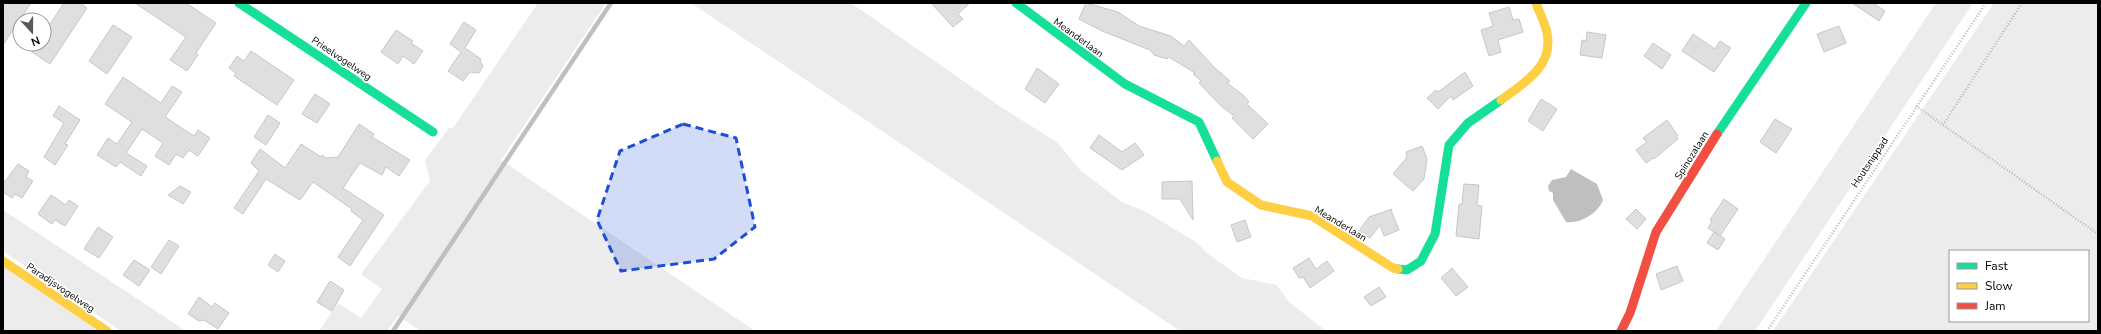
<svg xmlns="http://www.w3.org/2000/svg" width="2101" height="334" viewBox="0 0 2101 334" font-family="'Nunito Sans',sans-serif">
  <rect width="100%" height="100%" fill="#fff"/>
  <g fill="#ececec" fill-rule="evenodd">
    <polygon points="538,3 606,3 501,160 755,331 421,331 398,316 387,331 319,331 338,303 361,318 382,289 361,274 430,181 425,160 449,128 453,128"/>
    <polygon points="691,3 851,3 998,105 1058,143 1080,170 1122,202 1146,212 1196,242 1208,254 1242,278 1277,285 1288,301 1326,331 1180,331"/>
    <polygon points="1936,3 1973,3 1755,331 1716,331"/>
    <path d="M1994,3H2098V331H1773ZM1950,251H2088V321H1950Z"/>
    <polygon points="3,210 186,331 121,331 3,251"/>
    <polygon points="3,265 101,331 3,331"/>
  </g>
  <path fill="#bfbfbf" d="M1571,169L1597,184L1603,200C1598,213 1581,224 1566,222L1553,200V193L1549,191L1548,186L1552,180L1566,177Z"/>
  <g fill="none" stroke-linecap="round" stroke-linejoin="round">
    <polyline stroke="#bfbfbf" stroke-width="4.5" points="393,331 611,3"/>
  </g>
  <g fill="#dfdfdf" stroke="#c7c7c7">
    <polygon points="3,3 31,3 3,45"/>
    <polygon points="64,3 80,3 87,8 50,64 32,52 37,44 44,44 44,33"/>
    <polygon points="135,3 186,3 216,23 196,53 198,55 187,71 170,60 186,37"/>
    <polygon points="931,3 970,3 958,14 963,19 953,27"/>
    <polygon points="1086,3 1118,12 1139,26 1171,36 1184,46 1189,40 1215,68 1230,81 1227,83 1243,95 1249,102 1247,104 1268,124 1253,139 1232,118 1234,116 1221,106 1199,83 1201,81 1193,74 1195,73 1169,57 1167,59 1154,55 1150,50 1102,31 1079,19"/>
    <polygon points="1852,3 1873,3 1885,11 1879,21"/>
    <polygon points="1509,7 1513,20 1519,19 1523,32 1498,40 1501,52 1489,56 1481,30 1493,26 1489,13"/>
    <polygon points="464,22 476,30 465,48 481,59 480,61 483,66 479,73 470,72 463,81 448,71 461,52 450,44"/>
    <polygon points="113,25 132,37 107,74 89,61"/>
    <polygon points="1839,26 1846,43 1824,52 1817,34"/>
    <polygon points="396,30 413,41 411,43 423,51 414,64 403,56 398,64 381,52"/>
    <polygon points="1587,32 1606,35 1602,58 1580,55 1582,40 1586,41"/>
    <polygon points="1693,34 1715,49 1720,41 1731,48 1714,72 1682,51"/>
    <polygon points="1653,43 1671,55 1662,69 1644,56"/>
    <polygon points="251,51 294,80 277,105 234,76 236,73 229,68 237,56 244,61"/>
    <polygon points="1037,68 1059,84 1045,103 1025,89"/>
    <polygon points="1465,72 1473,86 1453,100 1451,96 1438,109 1427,98 1436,90 1438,92"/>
    <polygon points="123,77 161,103 172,86 182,92 165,117 194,136 198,130 210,138 198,156 189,150 183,158 176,154 169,165 155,156 163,143 142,129 126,153 147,166 141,176 120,162 116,167 97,155 108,138 117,144 132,122 105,104"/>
    <polygon points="315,94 330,104 317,123 302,114"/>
    <polygon points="1541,99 1557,109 1543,131 1528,121"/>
    <polygon points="59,106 80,120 65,144 68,145 55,165 44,157 64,123 53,116"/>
    <polygon points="268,115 280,123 266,145 254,137"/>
    <polygon points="1775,119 1792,129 1776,153 1760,142"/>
    <polygon points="1667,120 1678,136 1676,137 1678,139 1654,159 1653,158 1646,163 1636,150 1647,142 1643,138"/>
    <polygon points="359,124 374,134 372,137 410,160 399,176 386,167 382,175 360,163 343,188 384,215 350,266 338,257 363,220 351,211 352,209 313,182 300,200 266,179 243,214 234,208 259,171 251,163 260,149 285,168 301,144 321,157 322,155 326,158 338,157"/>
    <polygon points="1099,135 1122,152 1135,143 1144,155 1122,170 1090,148"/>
    <polygon points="1422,146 1427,159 1424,179 1413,191 1393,174 1407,157 1406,152"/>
    <polygon points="18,164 29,171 26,177 33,181 22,198 15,194 12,198 3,192 3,184"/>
    <polygon points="1192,181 1193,220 1180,199 1162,199 1162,182"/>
    <polygon points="1464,184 1479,185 1477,205 1482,206 1479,239 1456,236 1459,204 1462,204"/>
    <polygon points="180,186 191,192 183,204 168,195"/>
    <polygon points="51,195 66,205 69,200 78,206 65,226 55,220 52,224 38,214"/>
    <polygon points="1724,199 1738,209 1720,236 1708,228 1712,221 1710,220"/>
    <polygon points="1392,209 1391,210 1399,230 1384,236 1380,225 1370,238 1359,231 1369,217"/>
    <polygon points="1636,209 1646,219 1637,229 1626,219"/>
    <polygon points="1245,220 1251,237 1237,242 1231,225"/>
    <polygon points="98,227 113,237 99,258 84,249"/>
    <polygon points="1714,232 1725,239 1718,250 1707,243"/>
    <polygon points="169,240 179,246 161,274 151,267"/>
    <polygon points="275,254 285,261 278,272 268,265"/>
    <polygon points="1309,258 1316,269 1327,261 1334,271 1310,288 1303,277 1299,278 1293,268"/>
    <polygon points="134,260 150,270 139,286 123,275"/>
    <polygon points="1677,266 1683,281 1661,290 1656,274"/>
    <polygon points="1452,268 1468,287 1456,296 1441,278"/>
    <polygon points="330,281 344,290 332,311 317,302"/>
    <polygon points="1379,287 1386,297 1371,306 1364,297"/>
    <polygon points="199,297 212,307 215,303 229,313 218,329 204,320 199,321 188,314"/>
  </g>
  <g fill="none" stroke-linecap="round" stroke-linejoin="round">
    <g stroke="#b9b9b9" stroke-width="2.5" stroke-dasharray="1 2" stroke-linecap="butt">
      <polyline points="1916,106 2098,234"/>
      <polyline points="1943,125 2022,3"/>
      <polyline points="1767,331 1986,3"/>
    </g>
    <g stroke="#16e098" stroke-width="9">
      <polyline points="239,3 433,132"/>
      <polyline points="1016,3 1125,84 1199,122 1217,161"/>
      <polyline points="1717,134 1806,3"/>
      <polyline points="1398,269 1407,270 1421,261 1435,234 1449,145 1468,123 1501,100"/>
    </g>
    <g stroke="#ffcf43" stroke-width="9">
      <path d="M1501,100C1524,83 1554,66 1547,33C1545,23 1539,12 1536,3"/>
      <polyline points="1217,161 1227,182 1261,205 1312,216 1393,268 1398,269"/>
      <polyline points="3,261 107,331"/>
    </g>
    <polyline stroke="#f24e42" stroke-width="9" points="1621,331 1630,313 1656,232 1717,134"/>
  </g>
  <path fill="#1d4ed8" fill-opacity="0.2" stroke="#1d4ed8" stroke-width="3" stroke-dasharray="8 5" stroke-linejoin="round" d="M683,124L736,138L755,227L714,259L621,271L597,220L620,151Z"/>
  <g text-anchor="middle" stroke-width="3.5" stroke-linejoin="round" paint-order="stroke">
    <g font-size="10" fill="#000" stroke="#fff">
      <text transform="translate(1079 37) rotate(36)" y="4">Meanderlaan</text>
      <text transform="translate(342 58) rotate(34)" y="4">Prieelvogelweg</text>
      <text transform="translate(1691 155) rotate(-58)" y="4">Spinozalaan</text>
      <text transform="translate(1869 162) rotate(-56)" y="4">Houtsnippad</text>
      <text transform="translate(1341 223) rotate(31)" y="4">Meanderlaan</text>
      <text transform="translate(61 287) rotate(34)" y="4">Paradijsvogelweg</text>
    </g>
  </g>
  <rect width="2101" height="334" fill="none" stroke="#000000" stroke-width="8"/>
  <rect x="1949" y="250" width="140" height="72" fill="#ffffff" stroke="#999999"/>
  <rect x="1957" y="263" width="20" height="6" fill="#16e098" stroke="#999999"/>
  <text x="1985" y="270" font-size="12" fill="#000000">Fast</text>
  <rect x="1957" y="283" width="20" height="6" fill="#ffcf43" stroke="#999999"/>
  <text x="1985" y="290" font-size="12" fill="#000000">Slow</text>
  <rect x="1957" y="303" width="20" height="6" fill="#f24e42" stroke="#999999"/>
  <text x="1985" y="310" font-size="12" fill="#000000">Jam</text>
  <g transform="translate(32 32) rotate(159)"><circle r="19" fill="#ffffff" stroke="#999999"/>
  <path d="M0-3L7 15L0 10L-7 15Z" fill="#595959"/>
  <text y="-6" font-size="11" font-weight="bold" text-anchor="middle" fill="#000000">N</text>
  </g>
</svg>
